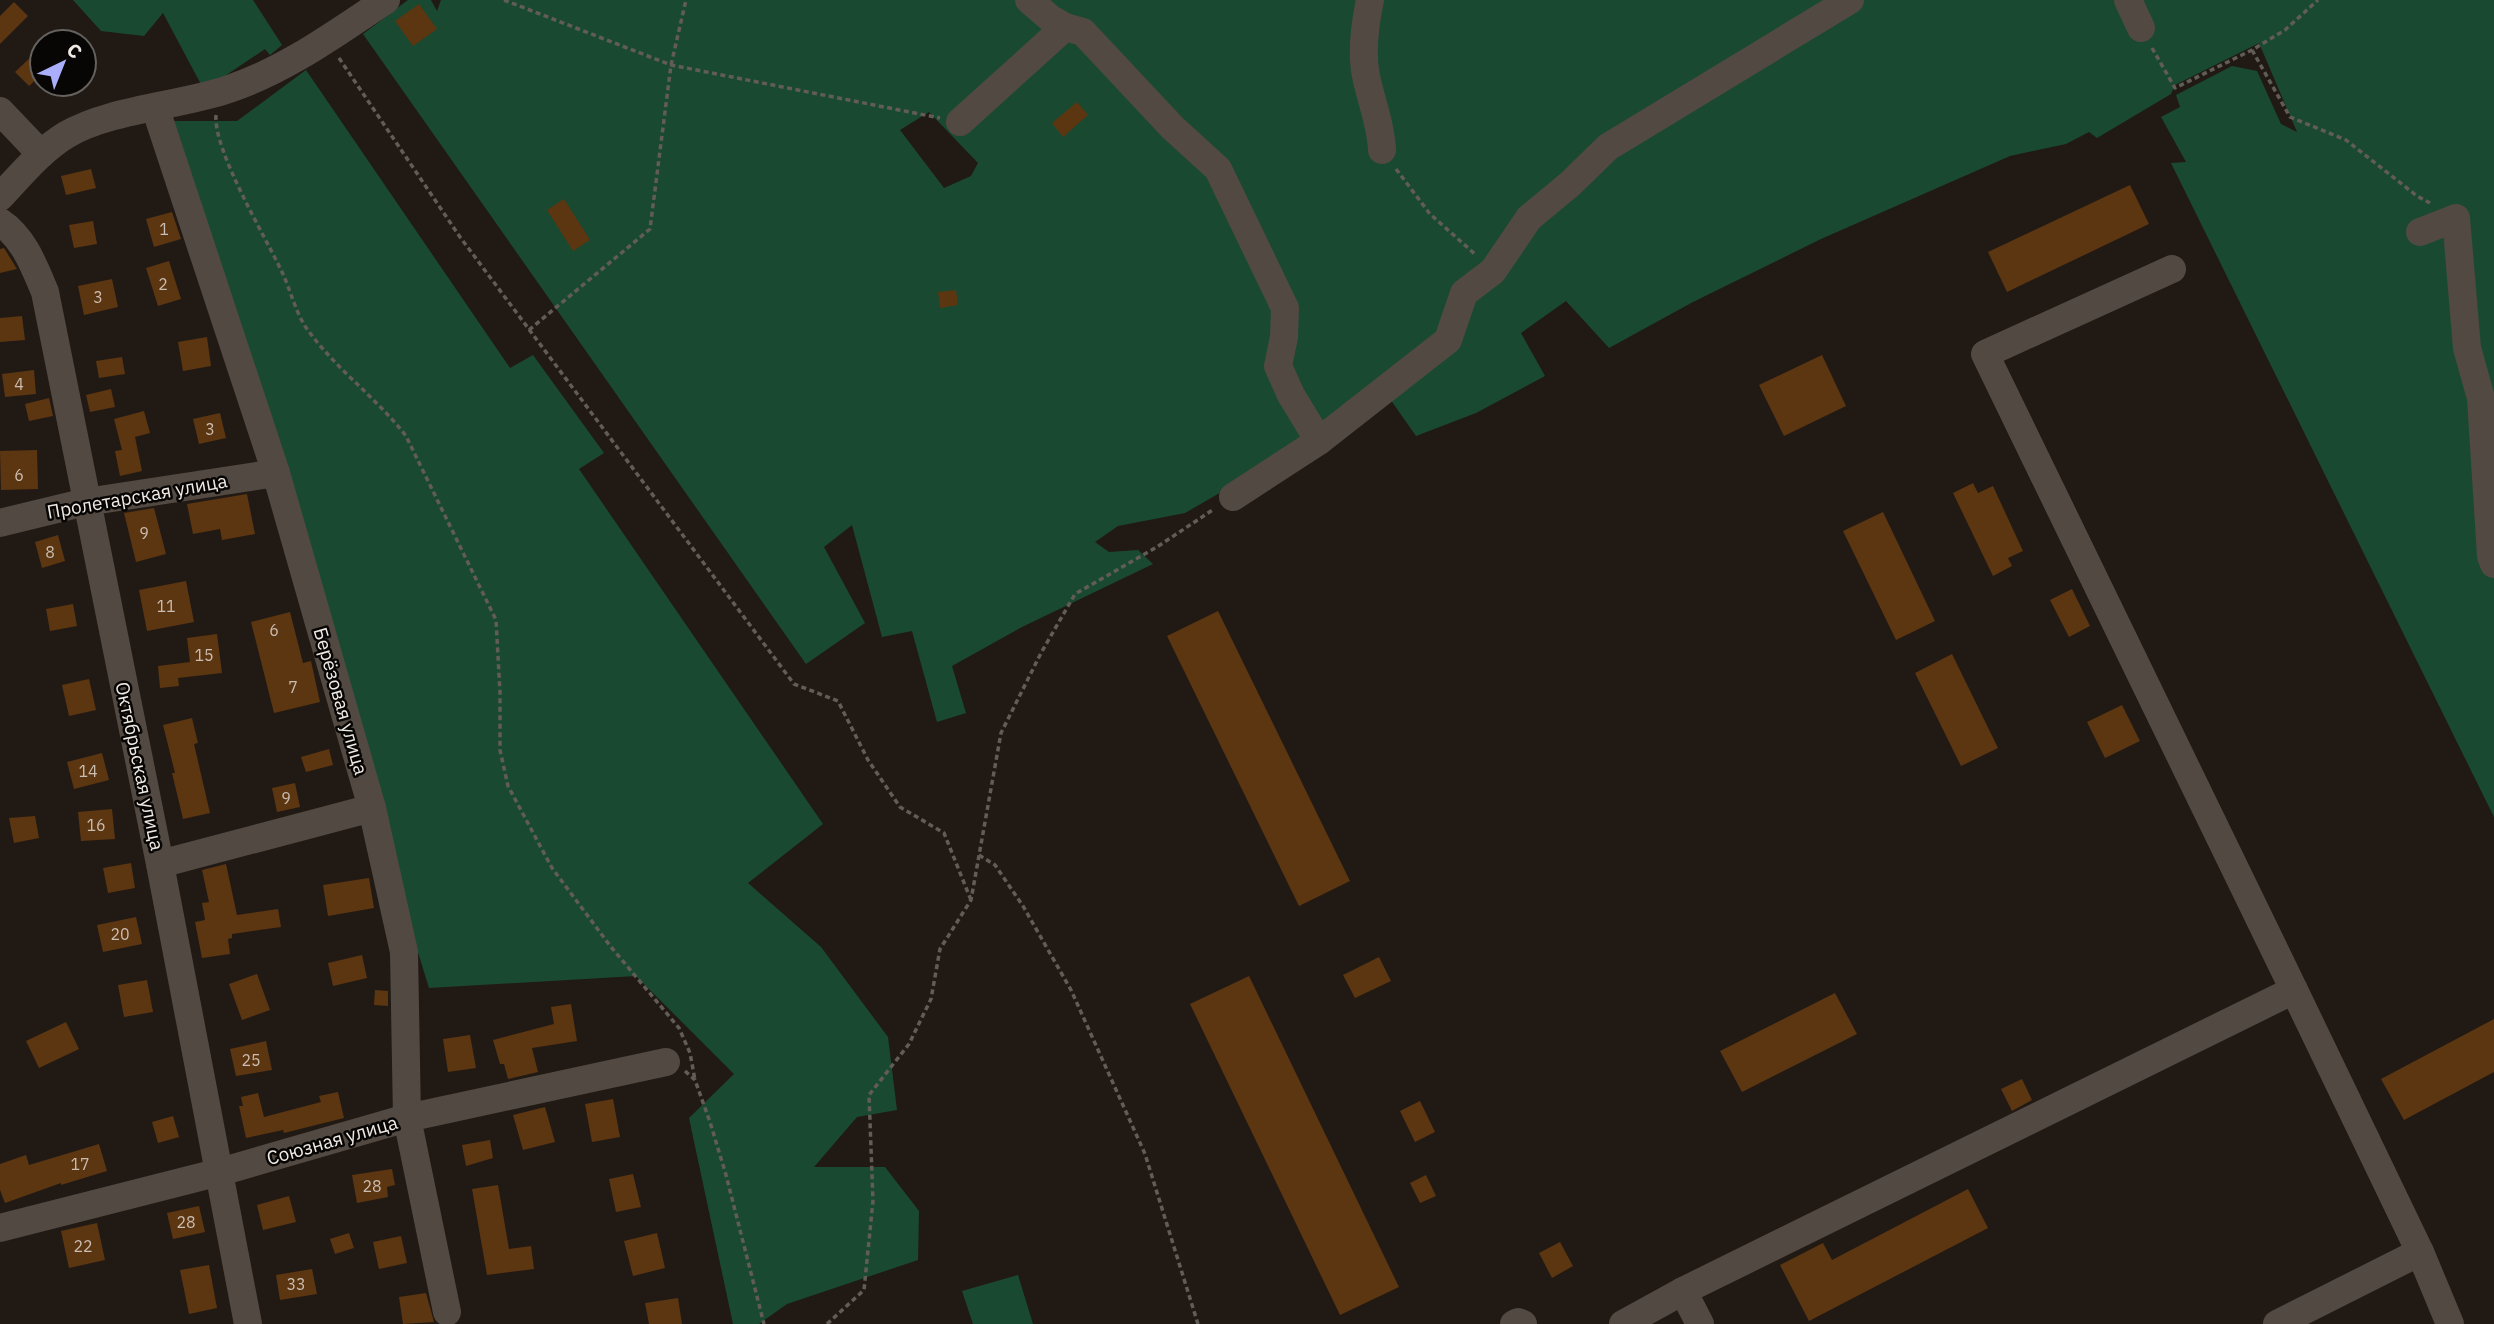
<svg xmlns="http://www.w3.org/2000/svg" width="2494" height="1324" font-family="'IBM Plex Sans',sans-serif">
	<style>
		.green { fill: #1a4931; fill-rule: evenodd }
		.building { fill: #5c3511 }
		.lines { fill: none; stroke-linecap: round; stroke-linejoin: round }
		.path { stroke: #625c57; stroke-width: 3.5; stroke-dasharray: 5 3.5; stroke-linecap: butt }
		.minor { stroke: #524942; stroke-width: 28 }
		.labels { text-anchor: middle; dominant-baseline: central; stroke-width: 5; stroke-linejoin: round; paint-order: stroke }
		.number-label { font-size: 16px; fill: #cabdb1 }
		.street-label { font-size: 19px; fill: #efeae6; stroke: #080604 }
	</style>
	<rect width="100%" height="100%" fill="#211a14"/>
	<!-- green -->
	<g class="green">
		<polygon points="73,0 253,0 282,45 270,55 265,49 204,90 163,13 144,36 101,31"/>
		<path d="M408,0H431L437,11L441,0H2494V817L2171,163L2186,162L2161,117L2180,107L2176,95L2232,66L2257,71L2281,124L2297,132L2259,43L2175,85L2171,94L2097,138L2089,132L2066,144L2010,156L1821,239L1693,302L1609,348L1566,301L1521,333L1545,376L1476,413L1416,436L1388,396L1185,513L1118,526L1095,542L1109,552L1138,550L1153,564L1022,627L952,666L966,713L937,722L912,631L882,637L852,525L824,547L865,623L806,664L363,34ZM929,112L978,163L971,176L944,188L900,130Z"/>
		<polygon points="306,70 510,368 533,355 604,453 579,469 823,824 748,883 821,947 888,1037 897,1110 857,1117 814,1167 885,1167 919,1211 918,1260 787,1304 759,1324 733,1324 689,1118 734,1074 636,976 429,988 163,121 237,121"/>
		<polygon points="1018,1275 1033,1324 973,1324 962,1291"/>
	</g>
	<!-- building -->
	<g class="building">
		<polygon points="14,2 28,16 0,44 0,16"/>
		<polygon points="419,4 437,29 413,46 395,21"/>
		<polygon points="35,53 42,61 42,74 29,86 15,72"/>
		<polygon points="1077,102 1088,115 1063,137 1052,123"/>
		<polygon points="91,169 96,188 66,195 61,176"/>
		<polygon points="2130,185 2149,224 2007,292 1988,252"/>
		<polygon points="564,199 590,240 573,251 547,210"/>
		<polygon points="172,212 181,239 154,247 146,219"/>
		<polygon points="93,221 97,244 74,248 69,225"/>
		<polygon points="4,248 17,269 0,273 0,249"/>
		<polygon points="169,261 181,299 158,306 146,268"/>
		<polygon points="112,279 118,307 84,315 78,286"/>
		<polygon points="956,290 958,305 940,308 938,292"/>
		<polygon points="22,316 25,340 0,342 0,318"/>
		<polygon points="207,337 211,366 183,371 178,342"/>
		<polygon points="1822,355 1846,406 1784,436 1759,385"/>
		<polygon points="122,357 125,374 99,378 96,361"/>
		<polygon points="34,370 36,394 5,397 2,374"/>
		<polygon points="111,389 115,407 90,412 86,395"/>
		<polygon points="49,398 53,416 29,421 25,404"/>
		<polygon points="144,411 150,433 135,437 142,471 120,476 115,451 122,450 114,419"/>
		<polygon points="220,413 226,438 199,444 193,419"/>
		<polygon points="37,450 38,489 1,490 0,451"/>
		<polygon points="1973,483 1978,493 1993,486 2023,551 2008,558 2012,566 1993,576 1953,493"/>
		<polygon points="247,494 255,534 222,540 220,529 193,534 187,504"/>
		<polygon points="154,508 166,554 136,562 124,513"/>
		<polygon points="1883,512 1935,621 1896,640 1843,531"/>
		<polygon points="58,535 65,561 42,568 35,542"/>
		<polygon points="186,581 194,622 147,631 139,590"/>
		<polygon points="2072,589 2090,626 2069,637 2050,600"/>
		<polygon points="73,604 77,626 50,631 46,609"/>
		<polygon points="1218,611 1350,881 1299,906 1167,636"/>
		<polygon points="290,612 303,663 311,661 320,702 274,713 251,622"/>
		<polygon points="217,634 222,673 178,678 179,686 160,688 158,666 190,662 187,638"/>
		<polygon points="1952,654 1998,748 1961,766 1915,673"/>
		<polygon points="89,679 96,710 69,716 62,685"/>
		<polygon points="2122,705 2140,741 2105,758 2087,722"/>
		<polygon points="192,718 198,743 194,744 210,813 183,819 172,773 175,773 163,725"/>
		<polygon points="329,749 333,765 306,772 301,757"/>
		<polygon points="102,753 109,780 74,789 67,762"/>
		<polygon points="295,783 300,807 277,812 272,788"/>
		<polygon points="112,809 115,839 81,841 78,812"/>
		<polygon points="35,816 39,838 14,843 9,818"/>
		<polygon points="131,863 135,888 108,893 103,868"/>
		<polygon points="226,864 237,915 278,909 281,927 232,934 232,938 228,939 230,954 202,958 195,922 205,920 202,903 209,902 202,870"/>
		<polygon points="369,878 374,908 328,916 323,885"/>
		<polygon points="136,917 142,944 103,952 97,925"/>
		<polygon points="362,955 367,978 333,986 328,963"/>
		<polygon points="1379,957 1391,981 1355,998 1343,975"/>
		<polygon points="257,974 270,1010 242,1020 229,984"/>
		<polygon points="1249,976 1399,1287 1340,1315 1190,1004"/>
		<polygon points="147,980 153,1012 124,1017 118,985"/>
		<polygon points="375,990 388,991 388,1006 374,1005"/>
		<polygon points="1835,993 1857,1034 1742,1092 1720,1051"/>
		<polygon points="571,1004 577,1041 532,1048 538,1072 508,1079 504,1064 500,1064 493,1040 554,1024 551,1007"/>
		<polygon points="2494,1019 2494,1072 2404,1120 2381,1079"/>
		<polygon points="66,1022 79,1049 39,1068 26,1041"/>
		<polygon points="470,1035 476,1068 448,1072 443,1039"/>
		<polygon points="266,1041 272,1070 236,1076 230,1049"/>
		<polygon points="2022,1079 2032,1100 2012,1111 2001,1089"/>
		<polygon points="338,1092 344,1118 284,1133 283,1130 246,1138 239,1106 243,1106 241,1097 258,1093 264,1117 321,1102 319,1096"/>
		<polygon points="613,1099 620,1137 592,1142 585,1104"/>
		<polygon points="1420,1101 1435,1132 1415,1142 1400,1111"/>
		<polygon points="545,1107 555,1142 523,1150 513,1115"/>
		<polygon points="173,1116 179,1137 158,1143 152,1122"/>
		<polygon points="490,1140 493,1158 466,1166 462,1145"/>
		<polygon points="99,1144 107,1171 61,1185 61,1183 5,1203 0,1190 0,1164 26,1155 29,1165"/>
		<polygon points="392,1169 395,1185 387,1187 388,1197 357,1203 352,1175"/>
		<polygon points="633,1174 641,1207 616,1212 609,1179"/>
		<polygon points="1426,1175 1436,1196 1420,1203 1410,1183"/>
		<polygon points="498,1185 509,1249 531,1246 534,1269 487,1275 472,1189"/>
		<polygon points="1968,1189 1988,1228 1809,1321 1780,1265 1823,1243 1832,1260"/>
		<polygon points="289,1196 296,1222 263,1230 257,1205"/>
		<polygon points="199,1206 205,1232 173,1239 167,1213"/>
		<polygon points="97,1223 105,1260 69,1268 61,1231"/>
		<polygon points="349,1233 354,1248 335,1254 330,1239"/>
		<polygon points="657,1233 665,1268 633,1276 624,1241"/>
		<polygon points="401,1236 407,1263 379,1269 373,1242"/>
		<polygon points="1560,1242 1573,1266 1552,1278 1539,1253"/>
		<polygon points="209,1265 217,1308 189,1314 180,1270"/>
		<polygon points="312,1269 317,1294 280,1300 276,1275"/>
		<polygon points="426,1293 434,1322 403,1324 399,1297"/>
		<polygon points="678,1298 682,1324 649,1324 645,1303"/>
	</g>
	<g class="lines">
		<!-- path -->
		<g class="path">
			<polyline points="504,0 671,65 940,118"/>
			<polyline points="2152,48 2175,88 2252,50 2285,30 2318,0"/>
			<polyline points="2252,50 2290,117 2346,140 2417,196 2430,203"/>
			<polyline points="339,58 460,237 794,684 838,701 868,760 900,807 944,833 971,900"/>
			<path d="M216,115C213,150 265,236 282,272C290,289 295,310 305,326C333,367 376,397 406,436L496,620L500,692V750L508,786L552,868L611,947L679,1028L690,1053L695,1080"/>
			<polyline points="1396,169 1430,214 1476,255"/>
			<polyline points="529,330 650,229 671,65 686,0"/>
			<polyline points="979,855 995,865 1023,906 1071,990 1145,1154 1198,1324"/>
			<polyline points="685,1071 695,1080 710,1122 726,1175 764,1324"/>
			<polyline points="827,1324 864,1290 873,1201 869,1095 909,1044 931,999 940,949 971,900 1001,733 1041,653 1075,594 1157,547 1214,509"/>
		</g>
		<!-- minor -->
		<g class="minor">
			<polyline points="1029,0 1051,19 1065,27"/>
			<path d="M1370,0C1365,24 1361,52 1366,76C1371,101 1381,124 1382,150"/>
			<polyline points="2128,0 2141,28"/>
			<polyline points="155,107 276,473 372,808 404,952 407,1118 447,1312"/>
			<polyline points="0,111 41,154"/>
			<polyline points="960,122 1065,27 1083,32 1172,127 1218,169 1285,308 1284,337 1278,366 1291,395 1319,441"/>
			<path d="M0,197C20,176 40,151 66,135C110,109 180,106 229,89C286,70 336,33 386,0"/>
			<path d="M0,222C24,238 34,266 45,292L160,864L248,1324"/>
			<polyline points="2420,232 2456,218 2467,348 2481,398 2491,556 2494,564"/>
			<polyline points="1233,497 1319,441 1448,340 1464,293 1493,271 1529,218 1570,184 1608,147 1850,0"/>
			<polyline points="0,523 86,502 276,473"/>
			<polyline points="160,864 372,808"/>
			<polyline points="2294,990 2420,1252 2450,1324"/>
			<polyline points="0,1228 220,1172 407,1118 666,1062"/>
			<polyline points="1683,1291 1700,1324"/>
			<polyline points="1514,1324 1518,1322 1523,1324"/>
			<polyline points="1623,1324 1683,1291 2294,990 1985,354 2172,269"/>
			<polyline points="2277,1324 2420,1252"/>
		</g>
	</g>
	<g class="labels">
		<!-- number labels -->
		<g class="number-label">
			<text x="164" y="229">1</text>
			<text x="163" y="284">2</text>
			<text x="98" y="297">3</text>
			<text x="19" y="384">4</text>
			<text x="210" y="429">3</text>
			<text x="19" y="475">6</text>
			<text x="144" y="533">9</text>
			<text x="50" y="552">8</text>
			<text x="166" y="606">11</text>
			<text x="274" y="630">6</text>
			<text x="204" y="655">15</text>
			<text x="293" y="687">7</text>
			<text x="88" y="771">14</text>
			<text x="286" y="798">9</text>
			<text x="96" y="825">16</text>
			<text x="120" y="934">20</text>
			<text x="251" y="1060">25</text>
			<text x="80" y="1164">17</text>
			<text x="372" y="1186">28</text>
			<text x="186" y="1222">28</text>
			<text x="83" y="1246">22</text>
			<text x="296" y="1284">33</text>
		</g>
		<!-- street labels -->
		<g class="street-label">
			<text transform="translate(137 496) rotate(-10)">Пролетарская улица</text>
			<text transform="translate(341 701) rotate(74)">Берёзовая улица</text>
			<text transform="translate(140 766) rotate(78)">Октябрьская улица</text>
			<text transform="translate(332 1140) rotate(-16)">Союзная улица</text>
		</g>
	</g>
	<!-- north arrow -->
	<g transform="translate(63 63) rotate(43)"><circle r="33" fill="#080604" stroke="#64615e" stroke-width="2"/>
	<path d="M0-5L12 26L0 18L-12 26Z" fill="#abaffb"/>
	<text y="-10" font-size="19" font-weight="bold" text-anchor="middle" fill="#efeae6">С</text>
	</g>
</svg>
